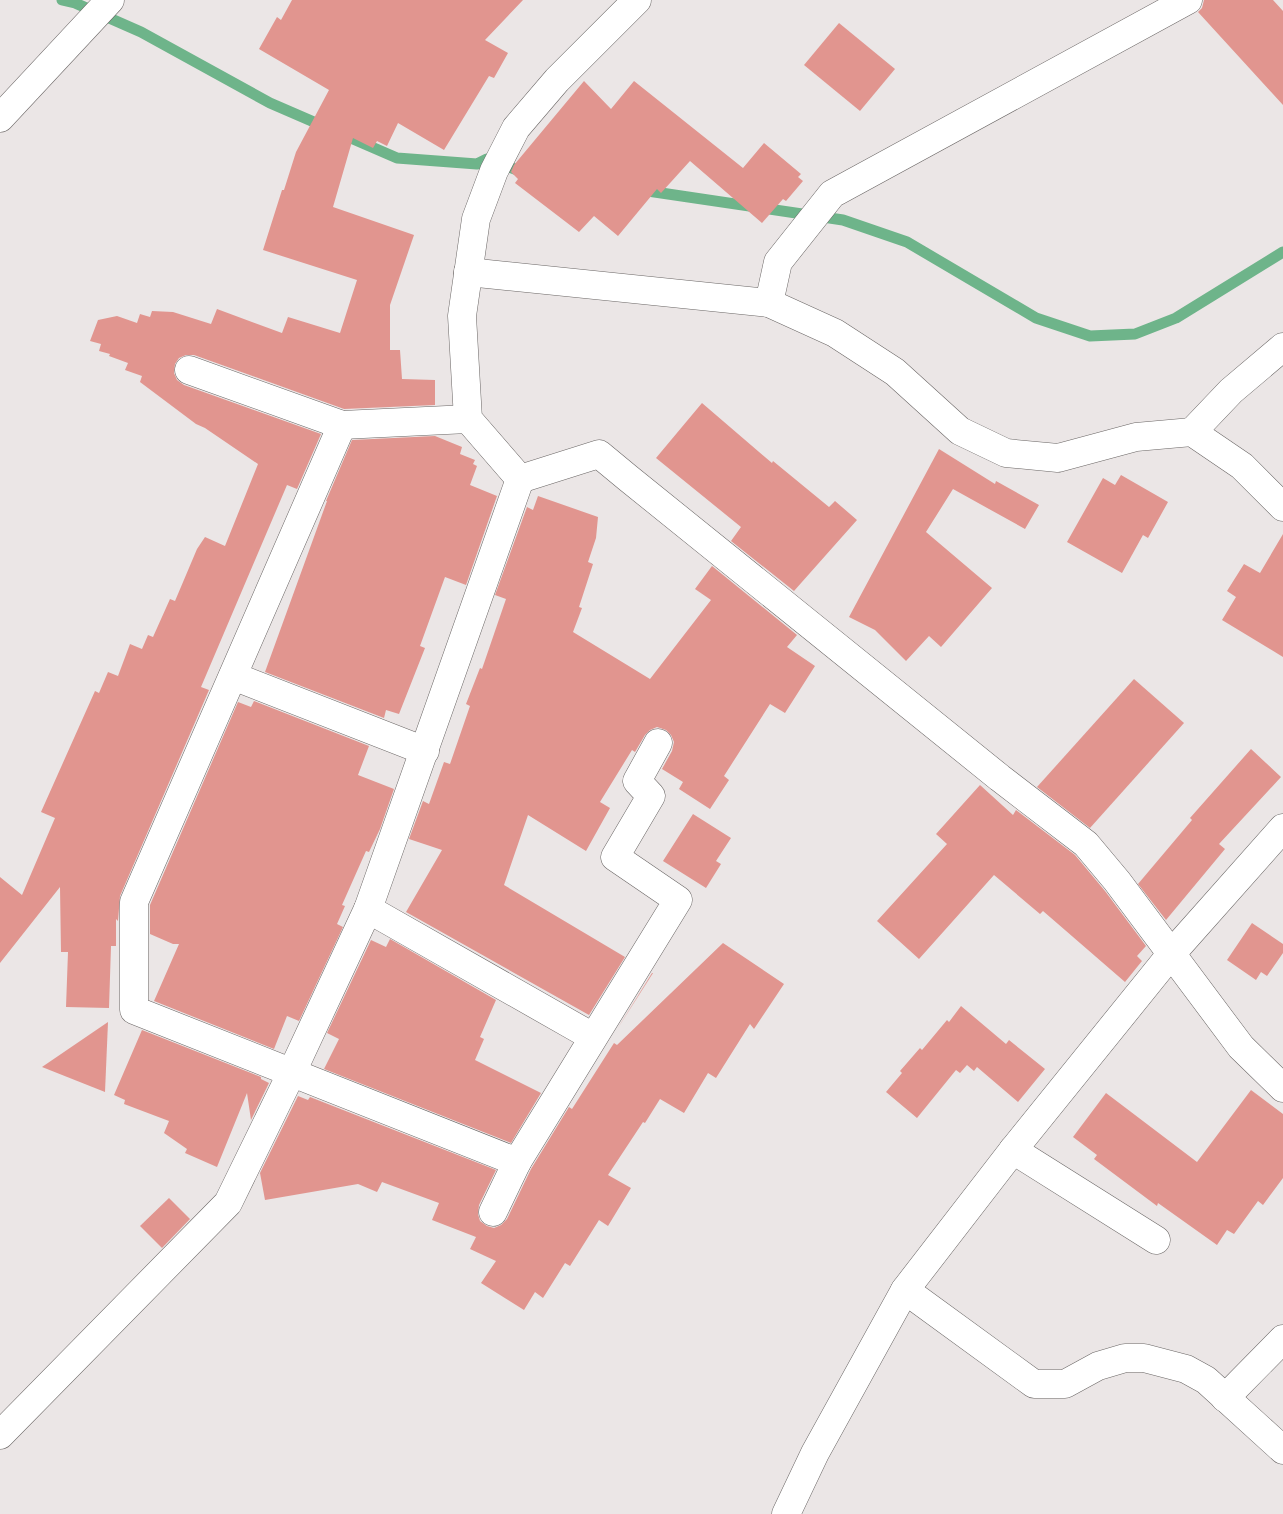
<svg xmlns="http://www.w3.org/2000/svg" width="1283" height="1514" font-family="Helvetica,sans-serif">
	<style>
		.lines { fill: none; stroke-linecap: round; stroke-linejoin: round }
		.stream { stroke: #6eb48a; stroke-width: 11 }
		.building { fill: #e1958f }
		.minor-casing { stroke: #6a6665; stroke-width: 29 }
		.minor { stroke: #fff; stroke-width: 28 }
	</style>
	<rect width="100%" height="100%" fill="#ebe6e6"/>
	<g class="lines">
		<!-- stream -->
		<g class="stream">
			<polyline points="62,0 75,3 141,32 270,103 397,158 477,164 487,159 526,173"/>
			<polyline points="641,190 843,220 907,242 1036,318 1090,336 1135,334 1176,318 1283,252"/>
		</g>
	</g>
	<!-- building -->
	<g class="building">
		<polygon points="292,0 523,0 485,40 508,53 494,78 489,76 444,150 398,123 387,146 377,141 373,148 353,138 333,207 414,235 390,305 390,350 400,350 402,379 435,380 435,405 344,409 194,355 186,355 179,358 175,364 174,373 177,380 184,385 321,434 297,489 287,485 201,687 209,690 120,896 118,921 116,919 116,946 111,946 109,1008 66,1007 68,952 61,952 60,887 0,963 0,877 22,895 55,818 41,812 95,691 99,693 108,672 118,676 130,644 142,649 148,635 153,637 170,599 175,601 197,549 205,537 225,546 258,464 205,428 196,424 140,382 142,376 125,370 128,363 109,356 110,354 99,351 101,344 90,341 98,320 117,316 137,323 140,314 150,317 152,311 173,312 211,324 217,309 282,333 288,317 340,333 357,280 263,250 282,190 284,190 296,152 329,90 259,49 277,17 281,20"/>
		<polygon points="1204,0 1273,0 1283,11 1283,105 1198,12 1202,8"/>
		<polygon points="839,23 895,69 860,111 804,65"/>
		<polygon points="584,81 611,109 634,81 743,168 764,143 801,174 798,177 803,181 786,201 783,199 762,223 690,161 661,193 657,189 618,236 594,216 579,232 515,183 518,179 511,172 514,165"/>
		<polygon points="702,403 772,463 773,461 829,507 835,501 857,520 794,591 731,541 741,527 656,458"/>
		<polygon points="435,436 462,447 460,454 475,460 473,464 477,466 470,485 497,496 466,585 445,577 420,646 425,648 399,714 386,710 384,718 265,672 327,501 326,501 352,440"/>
		<polygon points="939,449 995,484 996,481 1039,505 1025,529 953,489 926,532 992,588 941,647 929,636 906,661 875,630 849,617"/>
		<polygon points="1121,475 1168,502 1148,538 1143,535 1122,573 1067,542 1103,478 1115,485"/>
		<polygon points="538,496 598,517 596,538 588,562 593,564 579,607 582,608 573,632 650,679 711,600 695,589 712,566 797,635 787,647 815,666 785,713 770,704 724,776 729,780 710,809 679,789 683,782 662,769 672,751 674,742 671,735 666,730 657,727 650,730 645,735 635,752 632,750 600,802 610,808 586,851 528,815 504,885 625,957 589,1015 406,912 442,850 409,839 423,801 429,804 444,762 450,764 470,706 466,704 480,668 482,669 506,599 495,595 527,507 533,510"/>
		<polygon points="1283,534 1283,657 1222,620 1236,597 1227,591 1244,564 1260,573"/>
		<polygon points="1134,679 1184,723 1090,828 1037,787"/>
		<polygon points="254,701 369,746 358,775 394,789 380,829 369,852 366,851 342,905 345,906 337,924 343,927 299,1021 287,1016 274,1049 154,1001 179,944 173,944 150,934 150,905 238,702 251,707"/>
		<polygon points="1251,749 1281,777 1219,844 1225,849 1166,920 1138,884 1192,820 1190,818"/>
		<polygon points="980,785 1013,815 1016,810 1075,855 1105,891 1146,946 1137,956 1142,961 1125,982 1043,911 1040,914 994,875 919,959 877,921 947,844 936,834"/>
		<polygon points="693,814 731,838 716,861 721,864 706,888 663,861"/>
		<polygon points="1252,923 1283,944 1283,953 1267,976 1261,972 1256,980 1227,960"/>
		<polygon points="390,939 496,1000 480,1037 484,1039 475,1060 541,1093 511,1143 324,1069 339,1039 327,1033 371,940 386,947"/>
		<polygon points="723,943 784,984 754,1029 750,1024 716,1078 708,1073 684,1113 660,1099 645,1123 643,1122 608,1175 631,1188 608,1226 599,1220 570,1266 565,1263 543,1298 535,1292 524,1310 481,1283 496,1261 470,1249 476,1237 432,1220 439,1203 382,1182 377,1192 358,1184 265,1200 260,1173 298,1096 308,1100 310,1097 496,1170 479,1205 478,1214 480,1221 487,1226 494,1228 501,1225 507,1219 531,1169 569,1107 572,1109 614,1043 617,1045"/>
		<polygon points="652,973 653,973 616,1031"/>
		<polygon points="961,1006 1006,1044 1009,1040 1045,1069 1018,1102 977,1067 974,1071 967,1065 960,1073 956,1070 917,1118 886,1092 902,1073 900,1071 920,1048 922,1050 947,1020 949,1022"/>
		<polygon points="108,1022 105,1092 42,1067"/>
		<polygon points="142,1030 261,1077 261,1079 269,1083 251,1120 247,1093 217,1167 185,1153 187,1149 164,1133 169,1121 124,1104 125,1100 114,1095"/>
		<polygon points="1251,1090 1283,1114 1283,1178 1263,1205 1258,1201 1234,1234 1227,1230 1217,1245 1158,1203 1157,1206 1094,1159 1097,1155 1073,1137 1106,1093 1197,1162"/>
		<polygon points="169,1198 190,1219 162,1248 140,1226"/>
	</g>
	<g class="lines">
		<defs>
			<g id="minor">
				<polyline points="0,118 110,0"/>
				<polyline points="468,272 769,303 835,333 895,372 960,431 1006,453 1058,458 1136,437 1192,432 1242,466 1283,507"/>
				<polyline points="769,303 778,262 832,194 1188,0"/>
				<polyline points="189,370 342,425 468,419"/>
				<polyline points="342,425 134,902 134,1010 517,1162"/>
				<polyline points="1192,432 1231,391 1283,347"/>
				<polyline points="520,479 599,454 628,478 1000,778 1086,844 1117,881 1241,1047 1283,1088"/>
				<polyline points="520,479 468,419 462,316 476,219 494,171 516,128 557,80 637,0"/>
				<polyline points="233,676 425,751"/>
				<polyline points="368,909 593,1037"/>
				<polyline points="1013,1150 1156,1240"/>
				<polyline points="493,1212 517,1162 678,900 615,857 651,796 637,781 658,743"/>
				<polyline points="905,1290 1034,1384 1065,1384 1098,1366 1125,1358 1144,1358 1186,1369 1206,1380 1283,1450"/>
				<polyline points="1225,1398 1283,1339"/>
				<polyline points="0,1435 228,1203 292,1072 368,909 520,479"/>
				<polyline points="786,1514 815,1453 905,1290 1013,1150 1172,953 1283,828"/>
			</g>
		</defs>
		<!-- minor casing -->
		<use href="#minor" class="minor-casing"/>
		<!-- minor -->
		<use href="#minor" class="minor"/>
	</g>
</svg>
